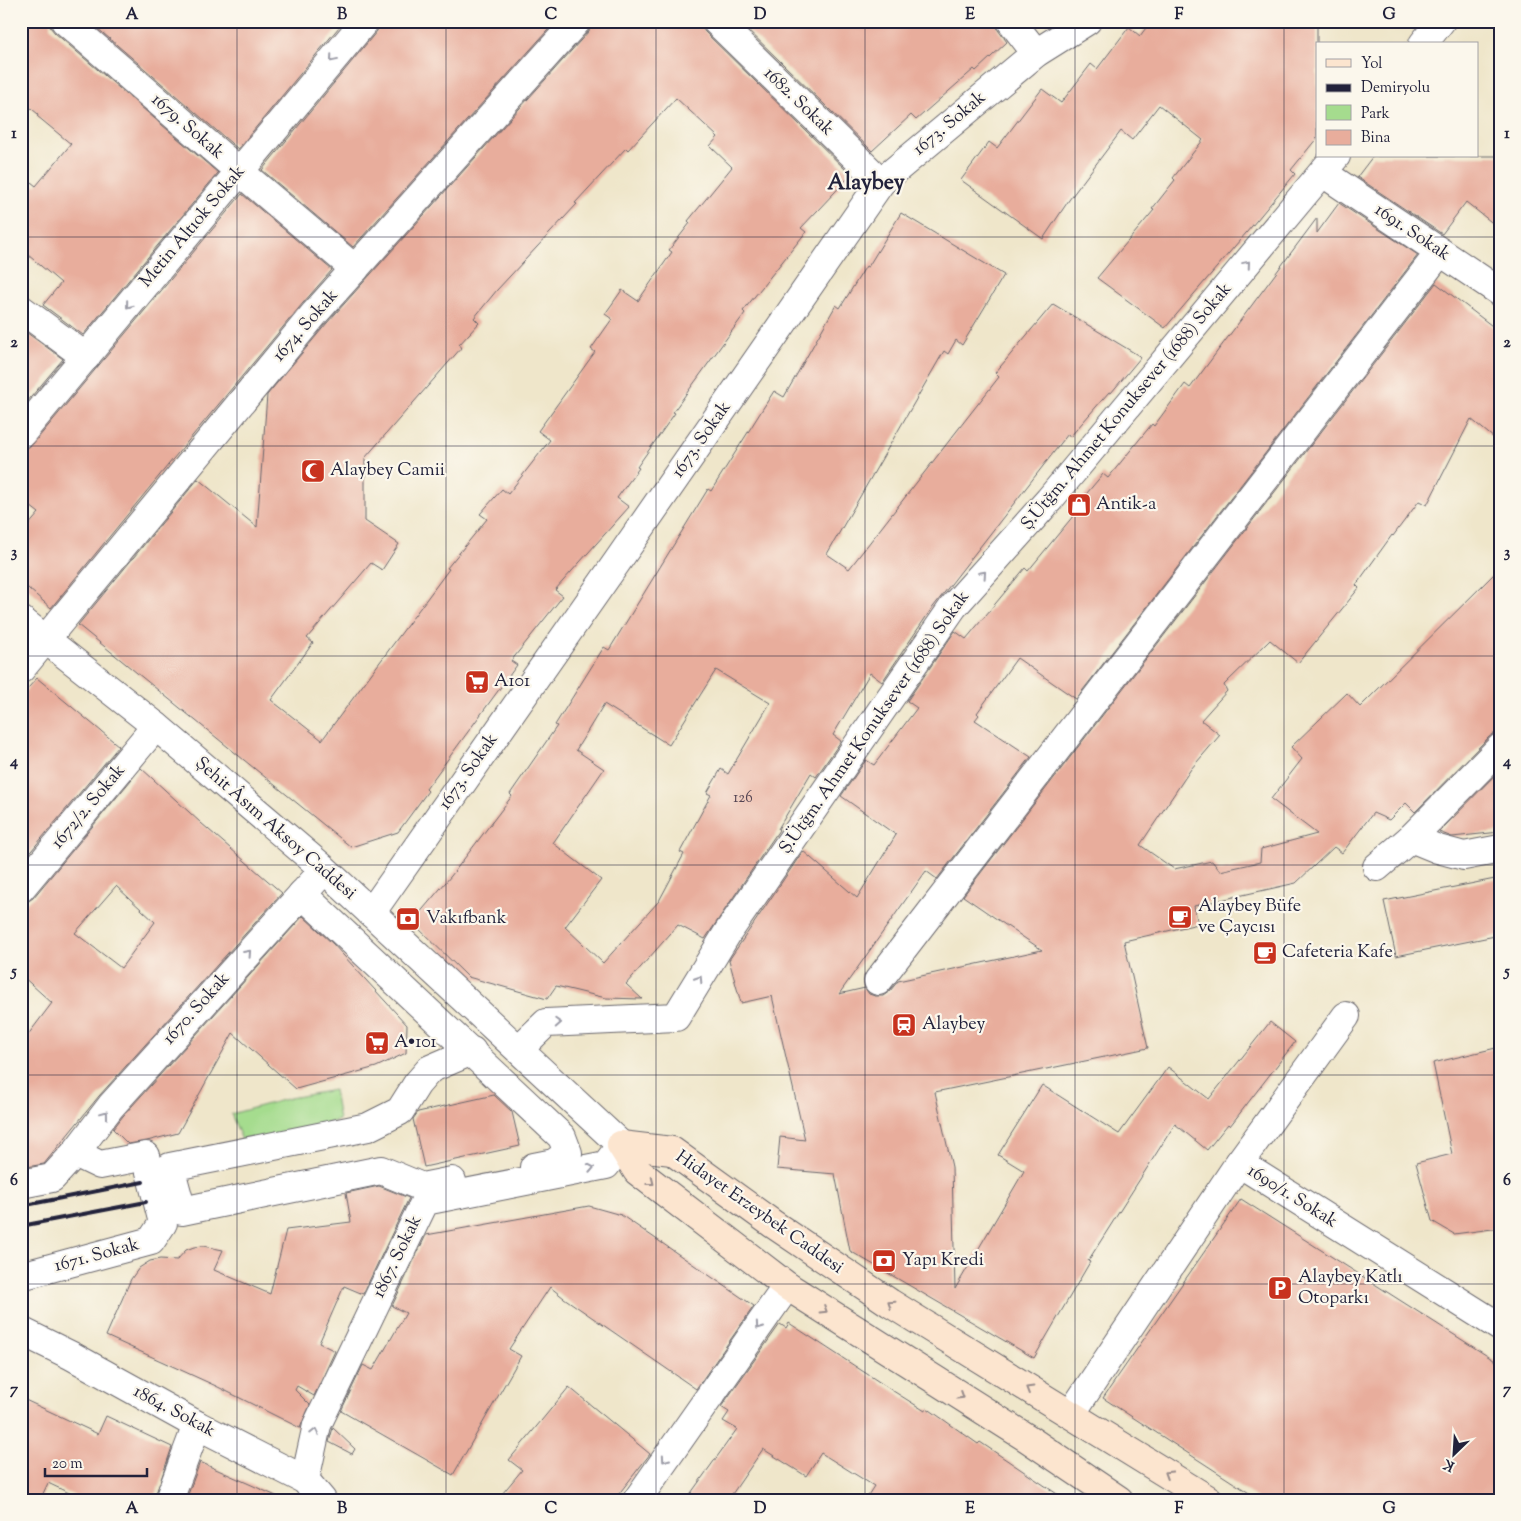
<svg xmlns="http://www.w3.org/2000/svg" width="1521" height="1521" font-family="'Sorts Mill Goudy',serif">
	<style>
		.green { fill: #a5dc8e; stroke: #647f64 }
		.building { fill: #e8ad9c; fill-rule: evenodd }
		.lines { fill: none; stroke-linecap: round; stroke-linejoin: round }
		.street-casing { stroke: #6a676d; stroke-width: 30 }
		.secondary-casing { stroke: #6a676d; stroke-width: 30 }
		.street { stroke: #fff; stroke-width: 28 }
		.secondary { stroke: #fce5cf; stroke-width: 28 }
		.rail { stroke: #22223b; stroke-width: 4 }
		.oneway { stroke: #9c9ca7 }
		.oneway2 { stroke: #9a8d8c }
		.grid { fill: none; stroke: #22223b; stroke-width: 1; stroke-opacity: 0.55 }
		.labels { text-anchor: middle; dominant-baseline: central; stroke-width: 4.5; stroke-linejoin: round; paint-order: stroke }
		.number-label { font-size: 15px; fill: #544553 }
		.street-label { font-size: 18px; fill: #22223b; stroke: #fbf7ec }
		.poi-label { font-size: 18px; fill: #22223b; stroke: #fbf7ec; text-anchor: start }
		.district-label { font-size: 22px; font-weight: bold; fill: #22223b; stroke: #fbf7ec }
		.neatline { fill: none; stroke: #22223b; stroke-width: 2 }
		.grid-label { font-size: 16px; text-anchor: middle; font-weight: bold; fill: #22223b }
	</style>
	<rect width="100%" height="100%" fill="#fbf7ec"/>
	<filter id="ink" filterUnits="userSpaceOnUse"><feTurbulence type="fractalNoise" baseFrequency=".02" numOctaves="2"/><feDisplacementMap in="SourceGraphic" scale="10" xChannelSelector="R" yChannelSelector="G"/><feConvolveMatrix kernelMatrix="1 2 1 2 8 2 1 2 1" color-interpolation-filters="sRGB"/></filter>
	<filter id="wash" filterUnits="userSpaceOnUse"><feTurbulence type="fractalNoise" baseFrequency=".0096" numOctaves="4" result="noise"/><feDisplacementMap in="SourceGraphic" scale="20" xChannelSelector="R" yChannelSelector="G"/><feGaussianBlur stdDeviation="1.12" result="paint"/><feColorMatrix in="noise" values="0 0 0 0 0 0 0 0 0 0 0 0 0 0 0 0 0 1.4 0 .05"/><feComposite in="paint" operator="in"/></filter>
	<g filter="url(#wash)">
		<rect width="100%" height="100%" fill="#efe6ca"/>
		<!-- green -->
		<polygon class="green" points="334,1090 339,1120 245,1147 231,1114 290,1098"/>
		<g id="blocks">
			<!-- building -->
			<g class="building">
				<polygon points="21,21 50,21 50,27 55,33 218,173 83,335 43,305 61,283 21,249 21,174 36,186 71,144 37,116 38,114 21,100"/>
				<polygon points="89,21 344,21 238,149"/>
				<polygon points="380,21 556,21 353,247 262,170 377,31"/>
				<path d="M592,21H701V26L705,32L851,175L801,228L806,232L743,311L745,313L673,412L675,413L637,467L639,468L617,498L629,507L555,590L563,596L511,661L517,665L426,789L428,791L398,832L351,847L78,625L198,479L257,527L267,395L327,323L589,31ZM676,98L718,137L710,146L732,167L688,221L690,223L669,250L672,252L638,301L622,290L605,314L612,319L591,349L595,352L538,431L550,440L508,494L502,489L480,514L487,519L447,568L449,569L322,740L271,700L313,643L307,638L371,563L382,570L399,544L365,521V458L462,347L459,345L479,323L474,318L497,290L577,204L575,203L626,148L628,150Z"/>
				<polygon points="739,21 996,21 998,30 1007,42 976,71 974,69 916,120 911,115 872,151"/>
				<polygon points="1151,21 1317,21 1317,138 1291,170 1295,174 1252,226 1165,328 1097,278 1154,210 1152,209 1175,180 1173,178 1203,140 1159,105 1132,140 1121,131 1069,200 1043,239 961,180 989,142 997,148 1042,89 1061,103 1091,64 1097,69 1129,27 1140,36"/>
				<polygon points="1373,156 1500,156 1500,229 1466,202 1442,234 1357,177"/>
				<polygon points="242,194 332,270 303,303 173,459 51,608 21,582 21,534 39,513 21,499 21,449 27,448 33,444"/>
				<polygon points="1339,203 1418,255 1076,699 1017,658 977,713 979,715 975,720 1031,757 937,879 926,871 839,994 865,988 869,994 875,996 883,996 890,991 898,981 1042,950 963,896 1436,283 1500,332 1500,443 1471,419 1427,505 1419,501 1393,536 1392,535 1356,585 1359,588 1298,663 1270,640 1224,685 1227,691 1201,720 1220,735 1191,769 1140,845 1174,869 1212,861 1220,871 1260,862 1261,849 1317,834 1271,799 1302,759 1291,747 1347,693 1360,707 1500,568 1500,733 1495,733 1489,737 1415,812 1406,803 1389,820 1373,813 1342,853 1334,847 1296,883 1194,906 1198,924 1124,941 1148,1048 935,1092 952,1167 955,1289 1024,1171 998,1155 1042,1085 1119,1134 1168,1067 1209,1099 1270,1022 1295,1042 1230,1126 1228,1124 1207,1150 1175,1124 1088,1261 1090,1262 1034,1358 850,1251 835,1174 777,1169 780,1137 805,1140 772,996 741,1003 729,960 803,851 857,898 896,835 841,796 866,760 874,765 917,708 907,701 955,631 966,639 1025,568 1028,571 1074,515 1071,512 1103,474 1108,478 1152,424 1154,426 1185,384 1190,388 1317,218 1317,233"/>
				<path d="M901,213L1004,275L962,345L956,340L948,354L944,351L827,554L849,569L999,377L995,373L1053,304L1141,357L1111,393L1109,392L1070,437L1068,434L930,611L882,682L870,673L833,735L841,741L816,777L811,773L778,829L779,830L705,939L678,925L626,984L642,999L606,998L556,986L547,999L468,977L412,922L451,876L512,796L510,794L557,726L555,725L604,647L609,650L708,489L711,491L774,391L784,397L836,305L840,308L866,266L868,267ZM716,670L770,703L728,774L721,769L707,793L711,795L680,852L684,854L659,901L603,963L565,927L601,880L553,843L604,769L576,750L604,704L669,745Z"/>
				<polygon points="23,330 63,359 21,409 21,331"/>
				<polygon points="37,678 119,746 21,863 21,696"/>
				<path d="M141,768L201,823L282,893L99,1096L44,1164L21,1168V1044L52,1003L21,975V903L27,902L33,898ZM116,886L155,922L121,968L75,933Z"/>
				<polygon points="1500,770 1500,832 1452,837 1439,832"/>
				<polygon points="1500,878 1500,935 1396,956 1384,901"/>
				<polygon points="303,916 333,944 407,1025 406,1053 376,1067 296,1089 233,1033 178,1133 147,1141 128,1144 113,1129 123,1116"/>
				<polygon points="1500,1047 1500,1228 1454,1234 1432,1221 1416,1163 1452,1154 1433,1063"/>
				<polygon points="494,1095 512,1112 520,1146 424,1167 413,1119 418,1112"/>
				<polygon points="379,1186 409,1198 363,1294 344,1286 319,1343 335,1351 314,1396 297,1386 295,1390 310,1405 300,1428 216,1386 106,1336 131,1279 139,1268 150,1261 160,1259 177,1260 186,1250 194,1247 203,1246 223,1250 214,1270 270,1294 286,1230 351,1222 346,1193"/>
				<polygon points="1241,1199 1500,1364 1500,1500 1260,1500 1103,1398"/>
				<polygon points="589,1206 621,1215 754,1306 696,1389 564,1298 550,1287 509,1349 521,1356 453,1475 341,1411 363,1365 373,1370 406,1313 392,1306 426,1235"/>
				<polygon points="789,1323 890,1389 925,1411 927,1408 978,1444 980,1442 1066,1500 865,1500 874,1486 821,1453 806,1476 763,1449 728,1500 686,1500 737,1429 723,1421 729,1412 721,1407 780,1324 786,1328"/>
				<polygon points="569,1387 650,1454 614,1500 497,1500 522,1470 509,1460"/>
				<polygon points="21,1398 98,1434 106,1416 172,1447 154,1500 84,1500 48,1483 40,1500 21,1500"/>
				<polygon points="333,1428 355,1449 352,1454 329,1442"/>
				<polygon points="200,1462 285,1500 186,1500"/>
			</g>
		</g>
	</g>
	<g filter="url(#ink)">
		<use href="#blocks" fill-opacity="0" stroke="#6a676d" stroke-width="1"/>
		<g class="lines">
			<defs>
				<g id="street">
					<polyline points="65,21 239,171 355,269"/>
					<polyline points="716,21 881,182"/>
					<polyline points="1011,21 1036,53"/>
					<polyline points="1423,44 1441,21"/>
					<polyline points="1323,173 1500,292"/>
					<polyline points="21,309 86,357"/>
					<polyline points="21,434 365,21"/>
					<polyline points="21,620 156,726 324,869 621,1145 606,1165 425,1201 317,1425 305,1480"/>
					<polyline points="21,669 315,313 577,21"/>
					<polyline points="1411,838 1438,849 1464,856 1500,849"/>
					<polyline points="1377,867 1411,838 1500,748"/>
					<polyline points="21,888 156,726"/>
					<polyline points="302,894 562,1137 568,1153 554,1163 534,1167"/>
					<polyline points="371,913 617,562 881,182 1036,53 1087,21"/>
					<polyline points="878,981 1440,252"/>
					<polyline points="519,1049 546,1023 676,1017 728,932 953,607 1049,500 1336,156"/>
					<polyline points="1239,1163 1346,1016"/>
					<polyline points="452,1181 422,1187 381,1170 182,1211 170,1167 368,1127 400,1111 417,1084 430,1069 472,1051"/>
					<polyline points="21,1184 52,1178 75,1153 111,1106 315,880"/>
					<polyline points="21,1276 151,1241 163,1223 146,1156 100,1165 75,1153"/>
					<polyline points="21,1331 72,1356 197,1425 305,1480 322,1500"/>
					<polyline points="1071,1414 1239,1163 1500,1327"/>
					<polyline points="169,1500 197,1425"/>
					<polyline points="637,1500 787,1286"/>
				</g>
				<g id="secondary">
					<polyline points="621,1145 672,1151 773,1224 890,1303 1209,1500"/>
					<polyline points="621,1145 637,1171 787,1286 1027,1438 1119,1500"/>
				</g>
			</defs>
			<!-- street casing -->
			<use href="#street" class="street-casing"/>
			<!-- secondary casing -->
			<use href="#secondary" class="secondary-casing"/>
			<!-- street -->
			<use href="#street" class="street"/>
			<!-- secondary -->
			<use href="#secondary" class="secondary"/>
			<!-- rail -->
			<g class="rail">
				<polyline points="21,1206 143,1182"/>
				<polyline points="21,1226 146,1202"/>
			</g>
		</g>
		<!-- one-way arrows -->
		<defs><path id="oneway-chevron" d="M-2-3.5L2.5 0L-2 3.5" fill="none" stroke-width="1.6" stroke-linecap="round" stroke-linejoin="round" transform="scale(1.25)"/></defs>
		<g class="oneway">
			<use href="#oneway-chevron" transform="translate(333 59) rotate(130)"/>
			<use href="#oneway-chevron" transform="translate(1247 264) rotate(-50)"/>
			<use href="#oneway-chevron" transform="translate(129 305) rotate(129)"/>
			<use href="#oneway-chevron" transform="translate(983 574) rotate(-48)"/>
			<use href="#oneway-chevron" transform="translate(248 953) rotate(-48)"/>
			<use href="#oneway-chevron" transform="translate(699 979) rotate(-58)"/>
			<use href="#oneway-chevron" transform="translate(558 1023) rotate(-3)"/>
			<use href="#oneway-chevron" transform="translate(105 1114) rotate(-53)"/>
			<use href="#oneway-chevron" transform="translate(591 1168) rotate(-11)"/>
			<use href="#oneway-chevron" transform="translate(759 1326) rotate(125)"/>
			<use href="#oneway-chevron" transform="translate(315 1432) rotate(-77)"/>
			<use href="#oneway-chevron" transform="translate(665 1459) rotate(125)"/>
		</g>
		<g class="oneway2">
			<use href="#oneway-chevron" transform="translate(651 1182) rotate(38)"/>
			<use href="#oneway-chevron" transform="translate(891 1304) rotate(-147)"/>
			<use href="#oneway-chevron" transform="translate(824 1310) rotate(32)"/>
			<use href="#oneway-chevron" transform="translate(1029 1389) rotate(-149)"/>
			<use href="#oneway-chevron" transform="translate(961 1396) rotate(32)"/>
			<use href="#oneway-chevron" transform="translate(1168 1474) rotate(-148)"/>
		</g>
	</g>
	<!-- grid -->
	<path class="grid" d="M237,21V1500M446,21V1500M656,21V1500M865,21V1500M1075,21V1500M1284,21V1500M21,237H1500M21,446H1500M21,656H1500M21,865H1500M21,1075H1500M21,1284H1500"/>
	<!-- icons -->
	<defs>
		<symbol id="mosque-square" viewBox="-11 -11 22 22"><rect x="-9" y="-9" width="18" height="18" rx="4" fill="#c8321e" stroke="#fbf7ec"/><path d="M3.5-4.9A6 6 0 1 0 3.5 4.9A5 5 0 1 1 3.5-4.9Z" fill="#fff"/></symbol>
		<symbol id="shop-square" viewBox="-11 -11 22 22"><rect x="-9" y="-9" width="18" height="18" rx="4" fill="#c8321e" stroke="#fbf7ec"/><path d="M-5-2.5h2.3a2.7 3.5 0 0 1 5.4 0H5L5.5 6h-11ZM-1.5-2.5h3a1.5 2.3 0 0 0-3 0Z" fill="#fff"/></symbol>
		<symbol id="supermarket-square" viewBox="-11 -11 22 22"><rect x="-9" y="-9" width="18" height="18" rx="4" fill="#c8321e" stroke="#fbf7ec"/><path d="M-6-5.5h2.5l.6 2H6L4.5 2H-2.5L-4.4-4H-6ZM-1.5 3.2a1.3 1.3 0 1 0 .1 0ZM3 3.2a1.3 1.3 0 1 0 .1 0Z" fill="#fff"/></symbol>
		<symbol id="cafe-square" viewBox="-11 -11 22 22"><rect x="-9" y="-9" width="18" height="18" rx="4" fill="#c8321e" stroke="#fbf7ec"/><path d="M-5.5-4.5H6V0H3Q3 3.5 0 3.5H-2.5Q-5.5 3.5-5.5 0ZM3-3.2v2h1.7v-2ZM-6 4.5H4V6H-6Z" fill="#fff"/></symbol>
		<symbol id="bank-square" viewBox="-11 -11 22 22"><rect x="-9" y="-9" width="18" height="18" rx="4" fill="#c8321e" stroke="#fbf7ec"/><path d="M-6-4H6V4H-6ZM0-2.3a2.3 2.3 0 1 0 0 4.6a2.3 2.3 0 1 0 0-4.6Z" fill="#fff"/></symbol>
		<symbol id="station-square" viewBox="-11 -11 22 22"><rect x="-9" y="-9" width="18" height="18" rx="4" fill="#c8321e" stroke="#fbf7ec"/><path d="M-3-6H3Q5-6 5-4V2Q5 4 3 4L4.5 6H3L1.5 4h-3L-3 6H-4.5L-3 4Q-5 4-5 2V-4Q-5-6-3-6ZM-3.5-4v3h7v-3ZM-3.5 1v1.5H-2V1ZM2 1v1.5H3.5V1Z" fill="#fff"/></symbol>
		<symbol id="parking-square" viewBox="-11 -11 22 22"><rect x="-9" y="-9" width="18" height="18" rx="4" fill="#c8321e" stroke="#fbf7ec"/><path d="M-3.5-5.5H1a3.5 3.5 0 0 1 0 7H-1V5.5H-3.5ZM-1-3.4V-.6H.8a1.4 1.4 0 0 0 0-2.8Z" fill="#fff"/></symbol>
	</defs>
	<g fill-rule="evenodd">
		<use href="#mosque-square" x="299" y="457" width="28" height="28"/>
		<use href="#shop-square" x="1065" y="491" width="28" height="28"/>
		<use href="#supermarket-square" x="463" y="668" width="28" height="28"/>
		<use href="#cafe-square" x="1166" y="903" width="28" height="28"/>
		<use href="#bank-square" x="394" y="905" width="28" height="28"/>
		<use href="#cafe-square" x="1251" y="939" width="28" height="28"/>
		<use href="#station-square" x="890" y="1011" width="28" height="28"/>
		<use href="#supermarket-square" x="363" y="1029" width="28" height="28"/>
		<use href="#bank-square" x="870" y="1247" width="28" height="28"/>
		<use href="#parking-square" x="1266" y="1274" width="28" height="28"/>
	</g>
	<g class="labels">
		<!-- number labels -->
		<g class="number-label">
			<text x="743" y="798">126</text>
		</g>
		<!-- street labels -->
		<g class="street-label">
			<text transform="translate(798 102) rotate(44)">1682. Sokak</text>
			<text transform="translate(950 124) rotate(-40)">1673. Sokak</text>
			<text transform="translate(187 127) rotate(41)">1679. Sokak</text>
			<text transform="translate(193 227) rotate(-50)">Metin Altıok Sokak</text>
			<text transform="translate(1412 233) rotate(34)">1691. Sokak</text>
			<text transform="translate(306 326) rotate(-49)">1674. Sokak</text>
			<text transform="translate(1127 407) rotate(-50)">Ş.Ütğm. Ahmet Konuksever (1688) Sokak</text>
			<text transform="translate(702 440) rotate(-55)">1673. Sokak</text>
			<text transform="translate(875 723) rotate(-55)">Ş.Ütğm. Ahmet Konuksever (1688) Sokak</text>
			<text transform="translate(469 772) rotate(-55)">1673. Sokak</text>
			<text transform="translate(89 807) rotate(-50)">1672/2. Sokak</text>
			<text transform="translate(275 829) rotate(41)">Şehit Âsım Aksoy Caddesi</text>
			<text transform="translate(197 1009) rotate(-48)">1670. Sokak</text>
			<text transform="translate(1292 1197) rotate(32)">1690/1. Sokak</text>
			<text transform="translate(759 1213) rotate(35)">Hidayet Erzeybek Caddesi</text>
			<text transform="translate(97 1256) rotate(-15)">1671. Sokak</text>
			<text transform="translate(398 1257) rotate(-64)">1867. Sokak</text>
			<text transform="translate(174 1412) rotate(28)">1864. Sokak</text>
		</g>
		<!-- poi labels -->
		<g class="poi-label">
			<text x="330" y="471">Alaybey Camii</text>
			<text x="1096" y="505">Antik-a</text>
			<text x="494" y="682">A101</text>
			<text x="1198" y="907">Alaybey Büfe<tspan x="1198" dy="21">ve Çaycısı</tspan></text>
			<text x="426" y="919">Vakıfbank</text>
			<text x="1282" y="953">Cafeteria Kafe</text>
			<text x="922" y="1025">Alaybey</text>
			<text x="394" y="1043">A•101</text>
			<text x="902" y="1261">Yapı Kredi</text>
			<text x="1298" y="1278">Alaybey Katlı<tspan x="1298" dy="21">Otoparkı</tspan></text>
		</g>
		<!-- district labels -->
		<g class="district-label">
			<text x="866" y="184">Alaybey</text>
		</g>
	</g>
	<!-- margin -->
	<rect width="1521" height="1521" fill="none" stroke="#fbf7ec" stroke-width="55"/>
	<!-- legend -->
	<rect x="1316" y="42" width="162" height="115" fill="#fbf7ec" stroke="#a4a2a5"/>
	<rect x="1326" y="59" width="25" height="8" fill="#fce5cf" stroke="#a4a2a5"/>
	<text x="1361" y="68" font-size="15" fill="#22223b">Yol</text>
	<rect x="1326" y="84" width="25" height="8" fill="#22223b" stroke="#a4a2a5"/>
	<text x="1361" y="92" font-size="15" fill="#22223b">Demiryolu</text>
	<rect x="1326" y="105" width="25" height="15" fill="#a5dc8e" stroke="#a4a2a5"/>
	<text x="1361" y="118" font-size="15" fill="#22223b">Park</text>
	<rect x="1326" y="130" width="25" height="15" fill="#e8ad9c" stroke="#a4a2a5"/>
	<text x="1361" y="142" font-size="15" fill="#22223b">Bina</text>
	<!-- north arrow -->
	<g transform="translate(1454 1454) rotate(205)" stroke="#fbf7ec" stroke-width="4" paint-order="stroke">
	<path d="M0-4L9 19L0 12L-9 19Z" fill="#22223b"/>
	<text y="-8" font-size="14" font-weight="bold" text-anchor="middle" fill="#22223b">K</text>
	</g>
	<!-- scale -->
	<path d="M45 1468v8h102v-8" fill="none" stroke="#22223b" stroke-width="2.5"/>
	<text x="52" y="1468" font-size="15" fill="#22223b" stroke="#fbf7ec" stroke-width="4" paint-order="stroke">20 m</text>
	<rect x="28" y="28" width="1466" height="1466" class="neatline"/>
	<g class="grid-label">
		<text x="132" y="19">A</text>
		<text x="342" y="19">B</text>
		<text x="551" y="19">C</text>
		<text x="760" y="19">D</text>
		<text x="970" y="19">E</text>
		<text x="1179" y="19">F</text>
		<text x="1389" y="19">G</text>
		<text x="14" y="138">1</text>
		<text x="1507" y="138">1</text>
		<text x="14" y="347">2</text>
		<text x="1507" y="347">2</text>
		<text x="14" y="557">3</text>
		<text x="1507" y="557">3</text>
		<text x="14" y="766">4</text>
		<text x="1507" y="766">4</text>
		<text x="14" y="976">5</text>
		<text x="1507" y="976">5</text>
		<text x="14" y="1185">6</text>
		<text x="1507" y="1185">6</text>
		<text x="14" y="1394">7</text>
		<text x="1507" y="1394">7</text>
		<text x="132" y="1513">A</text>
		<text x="342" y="1513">B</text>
		<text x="551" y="1513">C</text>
		<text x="760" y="1513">D</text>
		<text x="970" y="1513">E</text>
		<text x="1179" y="1513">F</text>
		<text x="1389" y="1513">G</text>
	</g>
</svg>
